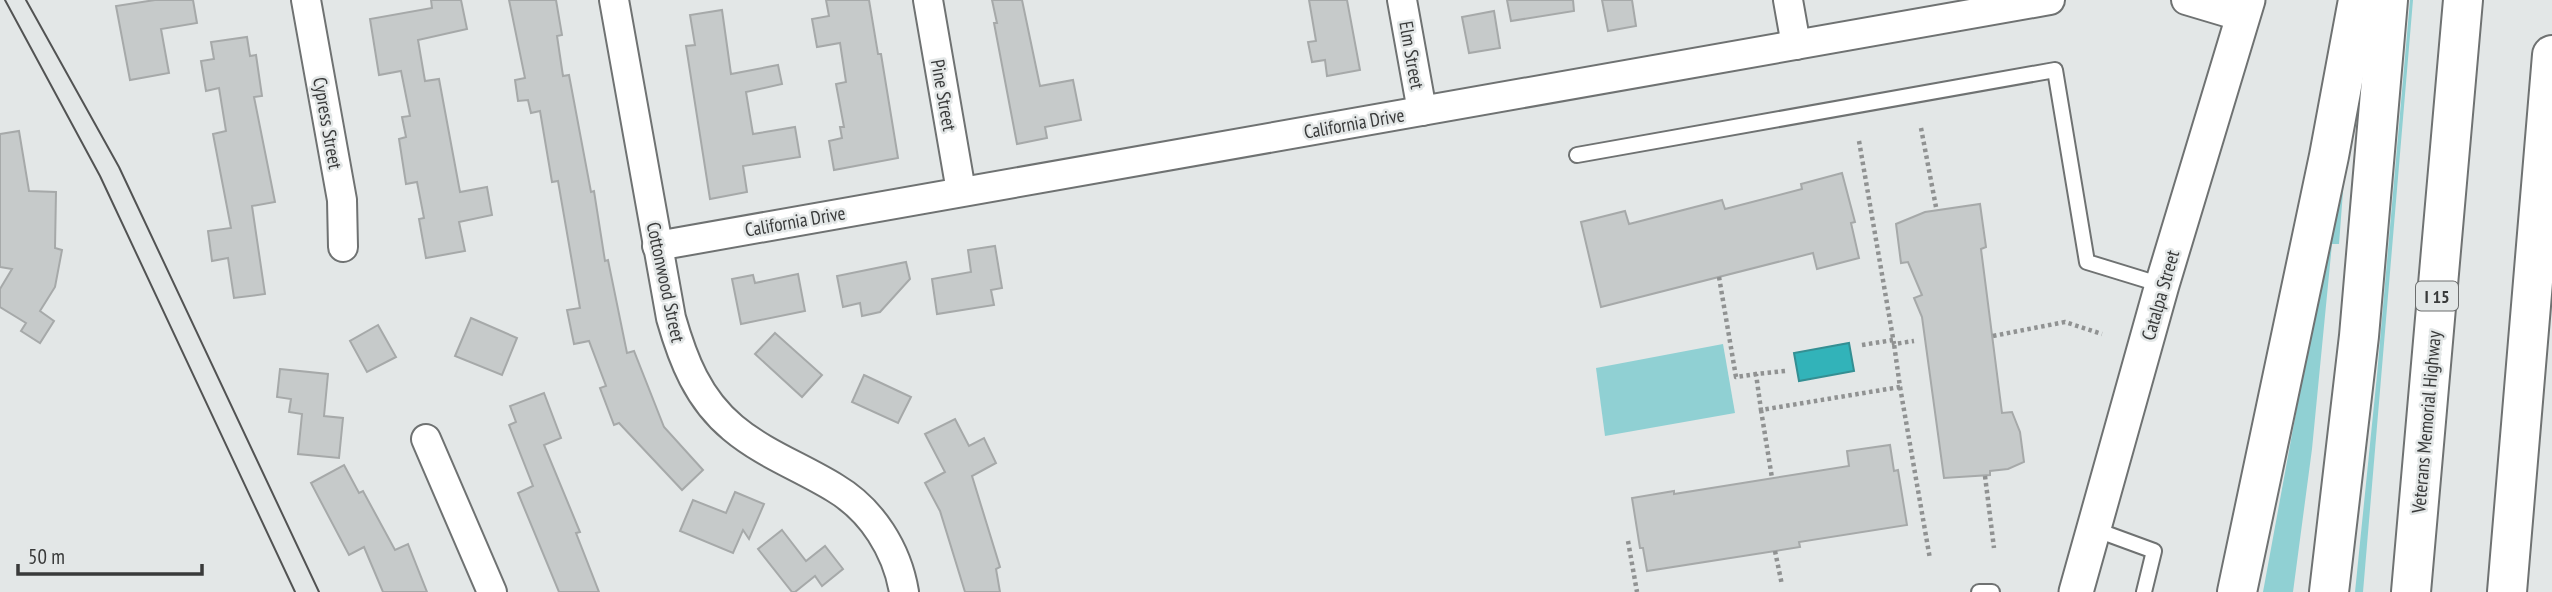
<svg xmlns="http://www.w3.org/2000/svg" width="2552" height="592" font-family="'PT Sans Narrow',sans-serif">
	<style>
		.green { fill: #90d0d3 }
		.water { fill: #32b3b9; stroke: #348f93; stroke-width: 2 }
		.building { fill: #c6caca; stroke: #a6a9a9; stroke-width: 2 }
		.lines { fill: none; stroke-linecap: round; stroke-linejoin: round }
		.service-casing { stroke: #6f7272; stroke-width: 18 }
		.minor-casing { stroke: #6f7272; stroke-width: 32 }
		.tertiary-casing { stroke: #6f7272; stroke-width: 37 }
		.motorway-casing { stroke: #6f7272; stroke-width: 42 }
		.path { stroke: #909292; stroke-width: 4.5; stroke-dasharray: 3.5 3.5; stroke-linecap: butt }
		.service { stroke: #fff; stroke-width: 14 }
		.minor { stroke: #fff; stroke-width: 28 }
		.tertiary { stroke: #fff; stroke-width: 33 }
		.motorway { stroke: #fff; stroke-width: 38 }
		.tram { stroke: #525353; stroke-width: 2 }
		.labels { text-anchor: middle; dominant-baseline: central; stroke-width: 5; stroke-linejoin: round; paint-order: stroke }
		.shield { fill: #e3e7e7; stroke: #6c6e6e; stroke-width: 2 }
		.shield-label { font-size: 18px; font-weight: bold; fill: #393a3a }
		.street-label { font-size: 19px; fill: #393a3a; stroke: #e3e7e7 }
	</style>
	<rect width="100%" height="100%" fill="#e3e7e7"/>
	<!-- green -->
	<g class="green">
		<polygon points="2410,0 2413,0 2363,592 2355,592 2377,375"/>
		<polygon points="2344,152 2346,152 2339,244 2332,244 2312,449 2293,592 2263,592"/>
		<polygon points="1723,344 1735,413 1605,436 1596,368"/>
	</g>
	<!-- water -->
	<polygon class="water" points="1849,343 1854,371 1799,381 1794,353"/>
	<!-- building -->
	<g class="building">
		<polygon points="155,0 193,0 197,23 161,29 169,73 130,80 116,6"/>
		<polygon points="431,0 461,0 467,29 418,40 425,81 439,79 460,192 487,187 492,215 459,222 465,251 426,258 419,219 424,218 417,182 406,184 399,139 406,137 402,117 410,116 401,71 379,75 370,19 432,8"/>
		<polygon points="509,0 556,0 562,35 557,36 563,76 569,75 591,192 594,191 605,261 608,260 627,353 634,351 664,427 703,470 682,490 619,423 614,425 600,388 606,386 589,341 574,344 567,310 580,308 558,181 552,182 540,111 531,113 528,100 518,101 515,80 525,78"/>
		<polygon points="826,0 869,0 878,54 881,54 898,158 834,170 829,141 842,138 840,127 844,127 836,84 846,82 840,43 817,47 812,19 829,16"/>
		<polygon points="992,0 1022,0 1040,86 1073,80 1081,120 1045,127 1047,138 1017,144 994,23 997,23"/>
		<polygon points="1309,0 1347,0 1360,70 1327,76 1325,60 1312,62 1308,42 1316,41"/>
		<polygon points="1507,0 1573,0 1574,11 1511,21"/>
		<polygon points="1602,0 1632,0 1636,26 1608,31"/>
		<polygon points="722,10 731,74 778,65 782,84 746,92 753,134 795,127 800,157 743,166 747,192 710,199 686,46 695,45 690,15"/>
		<polygon points="1494,11 1500,48 1469,53 1462,17"/>
		<polygon points="247,37 250,56 256,55 262,96 254,97 275,202 252,206 265,294 234,298 228,258 212,261 208,231 231,228 213,134 226,131 219,88 206,91 201,61 214,59 211,42"/>
		<polygon points="19,131 29,191 56,192 55,248 62,250 55,287 40,311 54,321 40,343 21,331 26,323 0,307 0,289 12,269 0,267 0,134"/>
		<polygon points="1842,173 1855,222 1851,223 1859,258 1817,269 1813,253 1601,307 1581,222 1625,211 1629,224 1722,200 1725,209 1802,189 1801,184"/>
		<polygon points="1980,204 1986,247 1981,249 2002,413 2012,412 2020,432 2024,462 2008,469 1990,471 1990,475 1944,478 1922,317 1914,298 1922,295 1908,262 1901,263 1896,224 1925,212"/>
		<polygon points="995,246 1002,288 991,290 994,305 937,314 932,279 971,272 968,250"/>
		<polygon points="906,262 910,279 880,312 862,316 860,303 843,307 837,276"/>
		<polygon points="798,274 805,311 741,324 732,279 753,275 755,283"/>
		<polygon points="471,318 517,338 502,375 455,356"/>
		<polygon points="378,325 396,357 367,372 350,341"/>
		<polygon points="775,333 822,375 802,397 755,354"/>
		<polygon points="280,369 328,374 324,416 343,418 339,458 298,454 302,414 289,412 291,399 277,397"/>
		<polygon points="864,375 911,397 898,423 852,402"/>
		<polygon points="544,393 561,438 544,445 580,532 576,533 599,592 559,592 518,493 533,486 509,425 516,422 510,406"/>
		<polygon points="955,419 969,446 984,438 996,463 972,476 1000,567 996,569 1000,592 965,592 940,511 925,483 945,472 925,434"/>
		<polygon points="1890,445 1894,471 1898,470 1907,525 1799,542 1800,547 1647,571 1643,548 1640,548 1632,498 1674,491 1674,494 1849,466 1847,451"/>
		<polygon points="344,465 359,493 363,491 395,550 408,544 427,592 383,592 364,547 349,555 311,483"/>
		<polygon points="735,492 764,504 749,539 743,530 733,553 680,531 693,500 726,513"/>
		<polygon points="782,530 806,561 825,546 843,569 822,586 815,576 795,592 792,592 758,549"/>
	</g>
	<g class="lines">
		<defs>
			<g id="service">
				<polyline points="1577,155 2055,70 2087,262 2162,285"/>
				<polyline points="2094,529 2154,551 2144,592"/>
				<polyline points="1979,592 1992,592"/>
			</g>
			<g id="minor">
				<polyline points="306,0 342,200 343,247"/>
				<path d="M614,0L671,318C683,360 698,399 733,428C764,454 801,467 835,488C872,510 897,550 904,592"/>
				<polyline points="928,0 961,191"/>
				<polyline points="1402,0 1422,111"/>
				<polyline points="1788,0 1796,45"/>
				<polyline points="2186,0 2243,17"/>
				<polyline points="657,246 2050,0"/>
				<polyline points="426,439 492,592"/>
			</g>
			<polyline id="tertiary" points="2076,592 2162,285 2248,0"/>
			<g id="motorway">
				<polyline points="2237,592 2329,156 2358,0"/>
				<polyline points="2329,592 2359,336 2388,0"/>
				<polyline points="2411,592 2463,0"/>
				<polyline points="2507,592 2552,55"/>
			</g>
		</defs>
		<!-- service casing -->
		<use href="#service" class="service-casing"/>
		<!-- minor casing -->
		<use href="#minor" class="minor-casing"/>
		<!-- tertiary casing -->
		<use href="#tertiary" class="tertiary-casing"/>
		<!-- motorway casing -->
		<use href="#motorway" class="motorway-casing"/>
		<!-- path -->
		<g class="path">
			<polyline points="1921,128 1936,207"/>
			<polyline points="1859,141 1894,344 1914,341"/>
			<polyline points="1719,277 1736,377 1756,374"/>
			<polyline points="1993,336 2065,322 2102,334"/>
			<polyline points="1862,345 1893,340"/>
			<polyline points="1785,371 1756,374 1761,410 1900,387 1894,344"/>
			<polyline points="1900,387 1930,559"/>
			<polyline points="1761,410 1772,478"/>
			<polyline points="1985,476 1994,548"/>
			<polyline points="1628,541 1637,592"/>
			<polyline points="1775,551 1782,585"/>
		</g>
		<!-- service -->
		<use href="#service" class="service"/>
		<!-- minor -->
		<use href="#minor" class="minor"/>
		<!-- tertiary -->
		<use href="#tertiary" class="tertiary"/>
		<!-- motorway -->
		<use href="#motorway" class="motorway"/>
		<!-- tram -->
		<g class="tram">
			<polyline points="5,0 100,176 295,592"/>
			<polyline points="26,0 119,167 319,592"/>
		</g>
	</g>
	<g class="labels">
		<!-- shield labels -->
		<rect class="shield" x="2416" y="281.5" width="42" height="29" rx="5"/>
		<g class="shield-label">
			<text x="2437" y="296">I 15</text>
		</g>
		<!-- street labels -->
		<g class="street-label">
			<text transform="translate(1412 55) rotate(80)">Elm Street</text>
			<text transform="translate(944 95) rotate(80)">Pine Street</text>
			<text transform="translate(328 123) rotate(80)">Cypress Street</text>
			<text transform="translate(1354 123) rotate(-10)">California Drive</text>
			<text transform="translate(795 221) rotate(-10)">California Drive</text>
			<text transform="translate(666 282) rotate(78)">Cottonwood Street</text>
			<text transform="translate(2160 295) rotate(-74)">Catalpa Street</text>
			<text transform="translate(2426 422) rotate(-85)">Veterans Memorial Highway</text>
		</g>
	</g>
	<!-- scale -->
	<path d="M18 564v10h184v-10" fill="none" stroke="#393a3a" stroke-width="3.5"/>
	<text x="28" y="564" font-size="21" fill="#393a3a" stroke="#e3e7e7" stroke-width="5" paint-order="stroke">50 m</text>
</svg>
